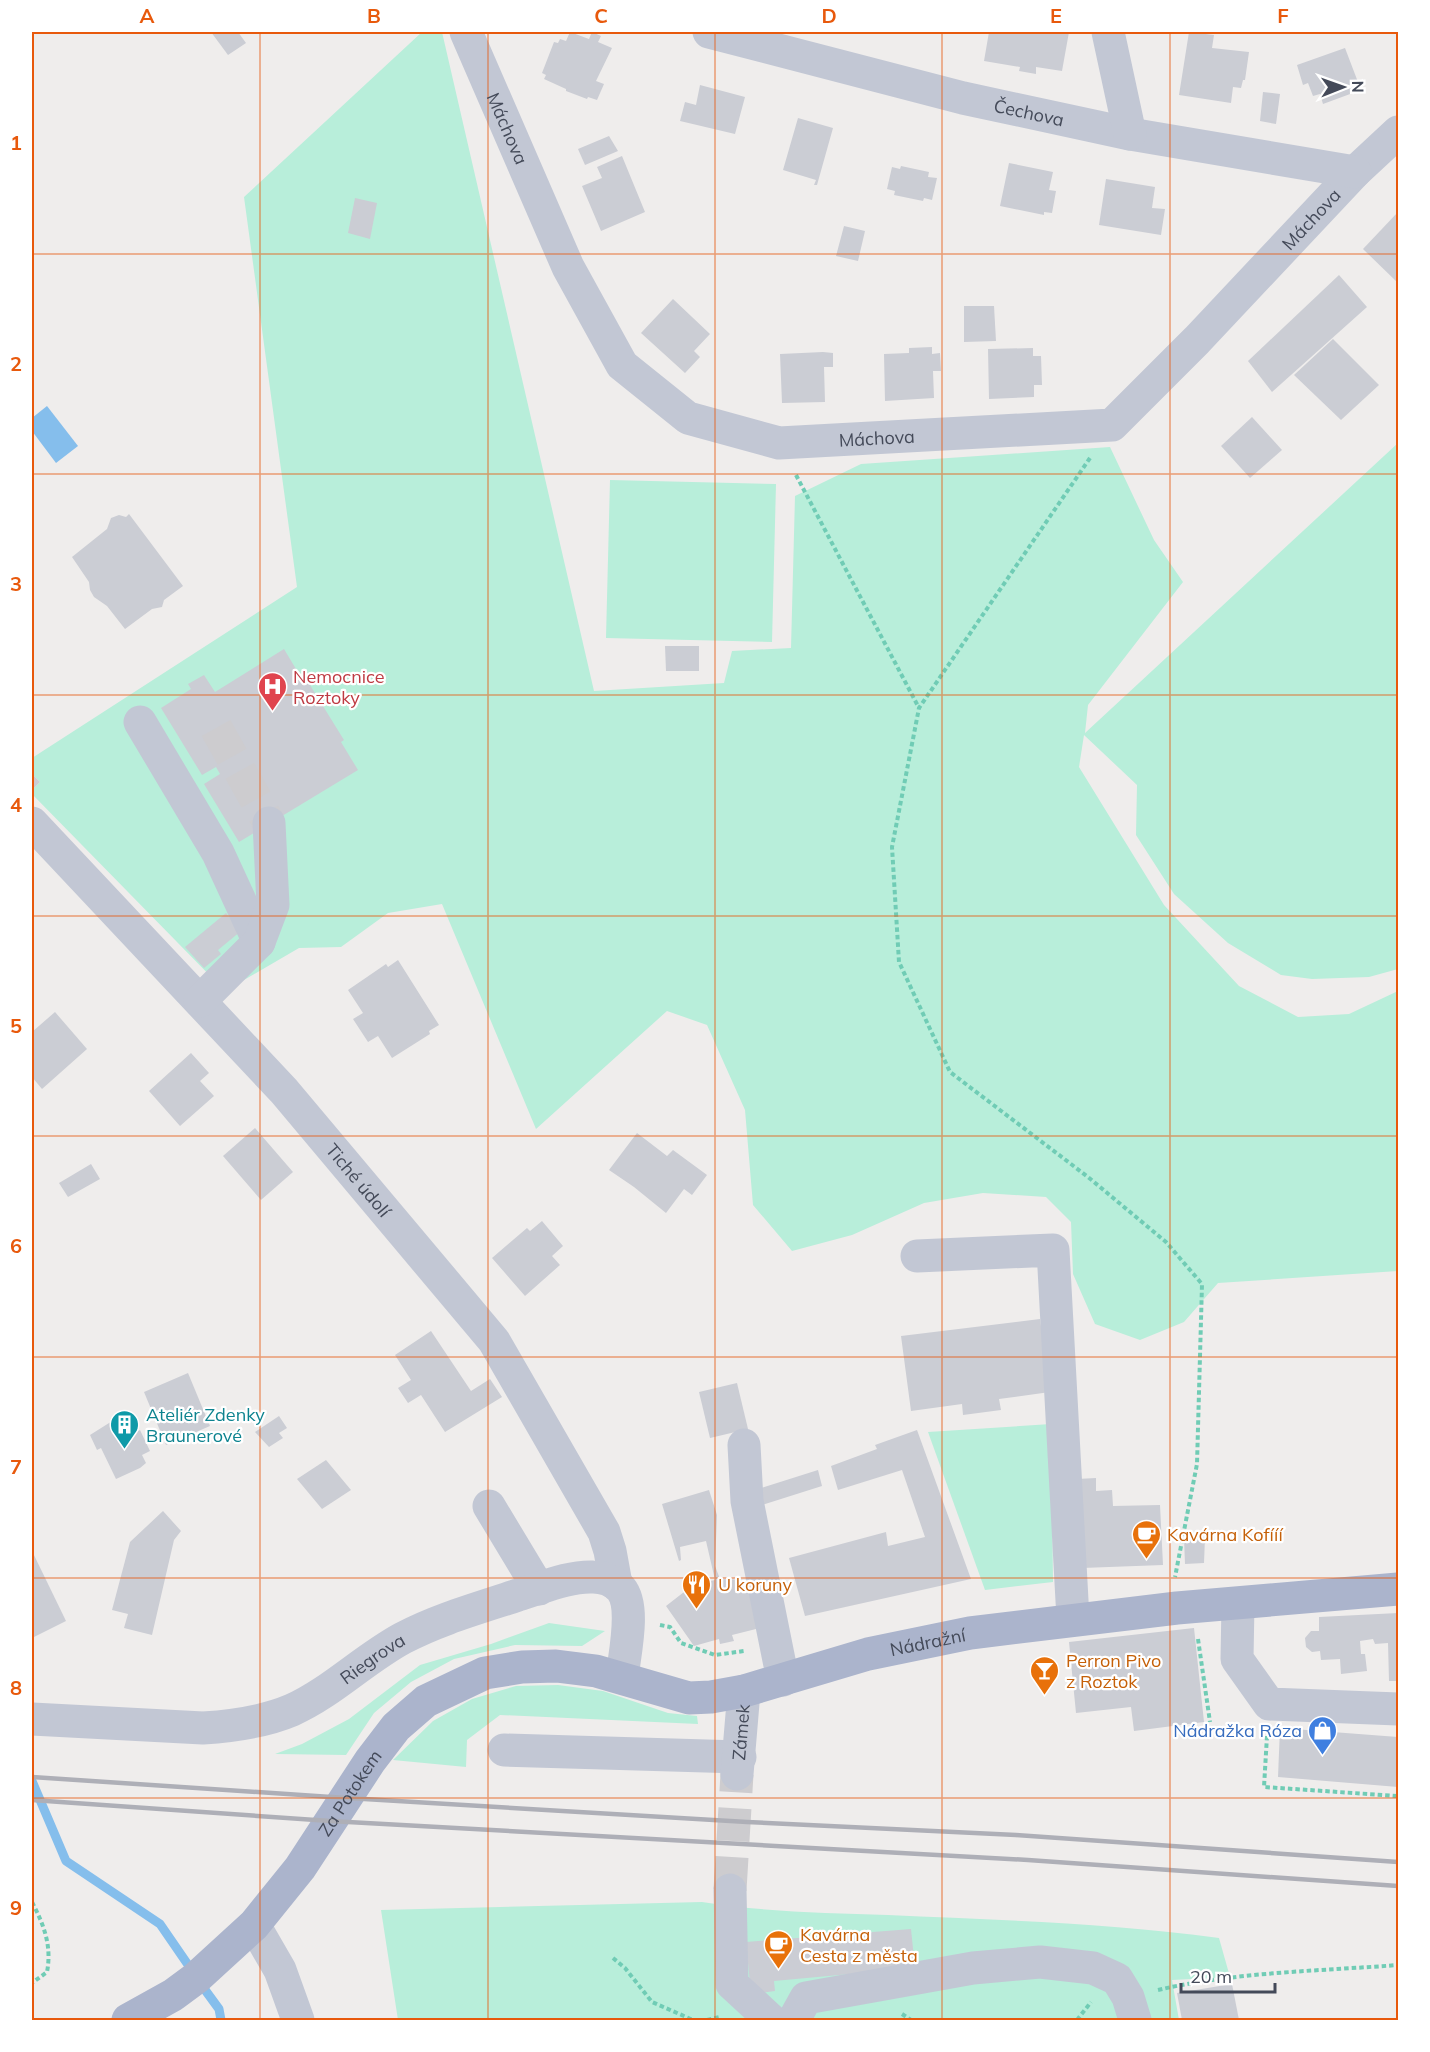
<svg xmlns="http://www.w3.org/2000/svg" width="1430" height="2052" font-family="Mulish,sans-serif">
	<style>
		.green { fill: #b8eeda }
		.water { fill: #85beec }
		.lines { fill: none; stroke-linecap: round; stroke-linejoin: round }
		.stream { stroke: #85beec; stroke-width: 9 }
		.building { fill: #cbcdd4 }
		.minor-tunnel { stroke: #cdcccf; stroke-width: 33; stroke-dasharray: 33 16; stroke-linecap: butt }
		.path { stroke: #70ccb5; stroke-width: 4; stroke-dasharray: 4.5 3; stroke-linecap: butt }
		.minor { stroke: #c2c7d4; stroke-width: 33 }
		.major { stroke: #abb4cc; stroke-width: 33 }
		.rail { stroke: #aeafb7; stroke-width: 4.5 }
		.grid { fill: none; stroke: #e8590c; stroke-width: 1.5; stroke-opacity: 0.55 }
		.labels { text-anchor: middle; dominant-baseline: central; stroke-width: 4.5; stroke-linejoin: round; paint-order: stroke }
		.street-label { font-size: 18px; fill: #444a59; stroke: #fff }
		.health-label { font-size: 18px; fill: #be3a42; stroke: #fff; text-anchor: start }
		.culture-label { font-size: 18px; fill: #0d838f; stroke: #fff; text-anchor: start }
		.food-label { font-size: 18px; fill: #c56008; stroke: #fff; text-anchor: start }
		.shop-label { font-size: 18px; fill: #366cbe; stroke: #fff; text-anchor: end }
		.neatline { fill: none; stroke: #e8590c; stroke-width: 2 }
		.grid-label { font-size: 20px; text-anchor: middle; font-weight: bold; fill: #e8590c }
	</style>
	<rect width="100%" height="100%" fill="#efedec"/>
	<!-- green -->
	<g class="green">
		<polygon points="422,32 442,32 594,691 724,683 732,651 791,648 795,496 861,464 1110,447 1154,540 1183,582 1088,705 1085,733 1398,443 1398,969 1369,977 1312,979 1281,975 1228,943 1174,894 1136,835 1137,785 1084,735 1079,767 1164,905 1239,986 1298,1017 1349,1014 1398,991 1398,1271 1218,1283 1184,1322 1140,1340 1095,1324 1073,1274 1071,1222 1046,1197 983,1193 924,1203 852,1235 792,1251 753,1205 745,1110 707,1025 667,1011 536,1129 442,904 388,913 341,947 299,948 225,991 32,794 32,790 40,782 32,774 32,758 297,587 244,197"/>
		<polygon points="610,480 776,484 772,642 606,638"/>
		<polygon points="1051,1424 1053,1582 985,1590 928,1432"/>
		<polygon points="549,1623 605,1631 582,1646 515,1645 454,1659 411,1682 374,1713 346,1755 275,1754 302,1744 349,1719 420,1665 491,1644"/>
		<polygon points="558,1685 603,1691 668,1713 697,1716 698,1724 500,1715 467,1740 466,1767 393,1760 433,1721 472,1699 516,1686"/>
		<path d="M702,1902C764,1912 826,1913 888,1915C998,1920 1110,1923 1219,1938L1230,1977L1172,1980L1179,2020H398L381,1910Z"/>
	</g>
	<!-- water -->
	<polygon class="water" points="47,406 78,446 56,463 32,431 32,418"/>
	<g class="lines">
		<!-- stream -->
		<g class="stream">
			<polyline points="32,1781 66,1861 160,1924 193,1972"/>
			<polyline points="200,1983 219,2009 221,2020"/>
		</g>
	</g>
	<!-- building -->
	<g class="building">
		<polygon points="211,32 238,32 246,43 228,55"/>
		<polygon points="570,32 589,39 592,32 601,36 598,42 612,48 596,81 604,84 597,100 588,97 587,99 566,91 566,89 544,79 546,75 542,73 554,42 558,43 560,39 566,41"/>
		<polygon points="989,32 1069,32 1062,71 1036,67 1036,74 1019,71 1020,67 984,61"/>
		<polygon points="1189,32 1214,35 1212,48 1249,52 1245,80 1243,80 1241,88 1233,87 1231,103 1179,95"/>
		<polygon points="1345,48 1361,90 1323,104 1320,94 1313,96 1308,83 1303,85 1297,65"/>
		<polygon points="700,85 745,97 735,134 680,121 685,102 696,105"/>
		<polygon points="1263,92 1280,94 1276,124 1260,121"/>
		<polygon points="798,118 833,128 817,185 814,185 816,180 783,170"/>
		<polygon points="609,136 618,151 585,165 578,149"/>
		<polygon points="622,156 645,212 601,231 582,186 602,178 597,167"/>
		<polygon points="1009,163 1053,172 1049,190 1056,191 1052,213 1044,212 1044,215 1000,206"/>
		<polygon points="901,166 929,172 928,177 937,178 932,200 924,198 923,201 894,195 895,191 887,189 892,167 900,169"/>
		<polygon points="1106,179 1155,187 1152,208 1165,209 1161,235 1099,225"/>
		<polygon points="355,198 377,203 370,239 348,233"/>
		<polygon points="1398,212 1398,283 1363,249"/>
		<polygon points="844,226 865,231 858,261 836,256"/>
		<polygon points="1339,275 1367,307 1272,392 1248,361"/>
		<polygon points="673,299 710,334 694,351 700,357 685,373 641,333"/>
		<polygon points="964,306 994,306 996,341 964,342"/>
		<polygon points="1333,339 1379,385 1341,420 1294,375"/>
		<polygon points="932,347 932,354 940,353 941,371 933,371 934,398 885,401 884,354 909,353 909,348"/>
		<polygon points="1033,348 1033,356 1041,356 1042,385 1034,385 1034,397 989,399 988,349"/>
		<polygon points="823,352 833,353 833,367 824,367 825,402 782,403 780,354"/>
		<polygon points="1252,417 1282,450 1250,478 1221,446"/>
		<polygon points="129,514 183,586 164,600 162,607 152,609 125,629 107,606 94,597 90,590 89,582 72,557 107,529 111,518 119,515 126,517"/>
		<polygon points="665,646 699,646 699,671 666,671"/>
		<polygon points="284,649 302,679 305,677 344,740 341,742 358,770 239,842 204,784 220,774 216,767 202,775 161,708 191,689 188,684 204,675 215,692"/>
		<polygon points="32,774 40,782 32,790"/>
		<polygon points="226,913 241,931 218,950 221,954 204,968 185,947"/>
		<polygon points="398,960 439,1025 429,1031 430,1034 392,1058 378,1036 368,1042 353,1019 363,1013 348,990 386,964 388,967"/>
		<polygon points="55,1012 87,1049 42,1089 32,1077 32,1032"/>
		<polygon points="191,1053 209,1073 200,1081 214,1096 180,1126 149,1091"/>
		<polygon points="255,1128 293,1172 261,1200 223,1156"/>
		<polygon points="637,1133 667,1156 673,1150 707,1175 692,1195 684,1189 666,1213 634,1187 609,1170"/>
		<polygon points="91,1164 100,1179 68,1197 59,1183"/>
		<polygon points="542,1221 563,1246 552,1256 560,1265 525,1296 492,1258 527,1228 530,1231"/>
		<polygon points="1040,1319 1050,1392 999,1399 1001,1410 963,1415 962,1404 911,1411 901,1336"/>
		<polygon points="431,1331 471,1391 490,1379 502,1397 445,1432 421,1395 408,1403 398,1388 411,1380 395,1355"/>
		<polygon points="188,1373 210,1426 166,1445 144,1392"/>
		<polygon points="737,1383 748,1429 710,1438 699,1392"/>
		<polygon points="279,1416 287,1428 279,1433 283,1438 269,1447 255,1432"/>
		<polygon points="117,1418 118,1421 124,1418 132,1434 140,1430 150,1451 142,1455 146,1463 140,1468 116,1479 101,1448 97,1450 90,1435"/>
		<polygon points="917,1430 971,1579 805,1616 789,1558 886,1532 888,1546 925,1537 902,1470 838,1490 831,1466 877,1449 875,1445"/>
		<polygon points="326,1460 351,1490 322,1509 297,1479"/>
		<polygon points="818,1470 822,1486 762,1505 758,1489"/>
		<polygon points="1096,1478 1096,1491 1112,1490 1113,1506 1160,1505 1163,1565 1082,1568 1077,1479"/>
		<polygon points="709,1490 717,1515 715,1566 720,1579 758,1580 756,1629 732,1635 734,1641 720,1644 719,1639 694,1646 666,1606 693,1585 715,1580 706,1541 680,1547 681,1560 679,1561 662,1504"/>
		<polygon points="163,1511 181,1531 174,1540 152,1635 124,1628 128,1614 112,1610 130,1542"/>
		<polygon points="1205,1537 1204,1563 1185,1564 1184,1538"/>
		<polygon points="32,1551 66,1621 32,1638"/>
		<polygon points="1398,1613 1398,1681 1389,1681 1388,1643 1375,1644 1373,1639 1360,1641 1361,1654 1365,1654 1367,1671 1341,1674 1340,1659 1321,1660 1320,1651 1312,1652 1306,1647 1305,1638 1311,1631 1319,1631 1319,1617"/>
		<polygon points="1194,1628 1204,1722 1134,1731 1131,1707 1076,1713 1069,1642"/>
		<polygon points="1280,1728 1398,1737 1398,1787 1278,1777"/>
		<polygon points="911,1929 915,1968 774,1981 775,1991 751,1994 746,1942"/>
		<polygon points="1232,1984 1239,2020 1182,2020 1177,1993"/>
	</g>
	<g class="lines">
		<!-- minor-tunnel -->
		<g class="minor-tunnel">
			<polyline points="216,728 269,823"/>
			<polyline points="730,1890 737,1774"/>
		</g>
		<!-- path -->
		<g class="path">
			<polyline points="1090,458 919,708 892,847 899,962 950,1072 1088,1177 1166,1242 1202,1284 1197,1464 1175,1577"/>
			<polyline points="796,475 919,708"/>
			<polyline points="660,1625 670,1627 681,1643 715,1655 744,1651"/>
			<polyline points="1198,1639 1210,1722"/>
			<polyline points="1267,1736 1264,1787 1398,1796"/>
			<path d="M32,1902C44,1925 52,1946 47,1972L32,1983"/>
			<polyline points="613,1958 625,1968 652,2002 693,2020"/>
			<path d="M1158,1990C1234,1972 1320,1971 1398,1965"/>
			<polyline points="902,2014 911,2020"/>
			<polyline points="707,2020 720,2017"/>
			<polyline points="1077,2020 1091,2002"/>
		</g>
		<!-- minor -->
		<g class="minor">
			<path id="s1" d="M466,32L568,267L622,365L688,418L779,443L1112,425L1197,340L1355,172L1398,132"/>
			<path id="s2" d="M709,32L963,98L1130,134L1355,172"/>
			<polyline points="1108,32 1130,134"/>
			<polyline points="140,722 218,853 259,942"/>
			<path id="s3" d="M32,823L284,1091L494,1341L604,1532L610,1551L616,1584"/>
			<polyline points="200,1001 259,942 273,905 269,823"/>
			<polyline points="917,1256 1053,1250 1073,1619"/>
			<polyline points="744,1445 747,1501 783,1680"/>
			<polyline points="489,1506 539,1589"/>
			<polyline points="1238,1604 1237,1659 1269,1704 1398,1709"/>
			<path id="s4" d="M32,1719L203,1728C234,1726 264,1722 292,1710C332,1692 364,1659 403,1638C439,1619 479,1608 518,1595C542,1588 568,1576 593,1577C604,1577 614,1581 621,1589C636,1607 624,1656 622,1678"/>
			<polyline points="504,1750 740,1757"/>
			<path id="s5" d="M737,1774L744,1691"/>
			<polyline points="730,1890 732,1984 771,2020"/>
			<polyline points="254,1925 280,1970 298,2020"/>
			<polyline points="797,2020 796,2016 806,1998 973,1968 1040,1962 1093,1968 1117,1979 1128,1997 1135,2020"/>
		</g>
		<!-- major -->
		<path class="major" id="s6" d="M128,2020L173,1995L196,1978L254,1925L300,1868L370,1761L396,1727L426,1701L485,1673L522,1667L556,1666L596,1671L689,1698L711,1697L744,1691L868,1654L970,1633L1177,1608L1398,1589"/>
		<!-- rail -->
		<g class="rail">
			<polyline points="32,1777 331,1797 747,1822 1016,1835 1398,1862"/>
			<polyline points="32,1800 330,1821 1028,1860 1398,1886"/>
		</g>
	</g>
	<!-- grid -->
	<path class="grid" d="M260,32V2020M488,32V2020M715,32V2020M942,32V2020M1170,32V2020M32,254H1398M32,474H1398M32,695H1398M32,916H1398M32,1136H1398M32,1357H1398M32,1578H1398M32,1798H1398"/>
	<!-- icons -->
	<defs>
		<symbol id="hospital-pin" viewBox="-11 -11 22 30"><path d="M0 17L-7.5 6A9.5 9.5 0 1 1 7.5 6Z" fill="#e0444e" stroke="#fff"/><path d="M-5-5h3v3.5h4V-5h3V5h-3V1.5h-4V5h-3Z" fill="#fff"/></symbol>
		<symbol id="building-pin" viewBox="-11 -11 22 30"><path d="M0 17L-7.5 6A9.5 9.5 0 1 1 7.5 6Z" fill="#0f9aa8" stroke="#fff"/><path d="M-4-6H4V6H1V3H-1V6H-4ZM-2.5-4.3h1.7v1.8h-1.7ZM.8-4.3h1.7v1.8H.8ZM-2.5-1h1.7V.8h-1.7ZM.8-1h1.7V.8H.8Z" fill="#fff"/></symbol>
		<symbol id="cafe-pin" viewBox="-11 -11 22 30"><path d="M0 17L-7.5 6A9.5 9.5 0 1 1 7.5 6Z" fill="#e8710a" stroke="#fff"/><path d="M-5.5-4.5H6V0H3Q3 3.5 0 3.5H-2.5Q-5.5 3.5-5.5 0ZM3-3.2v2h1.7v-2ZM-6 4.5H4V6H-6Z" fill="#fff"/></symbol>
		<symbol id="restaurant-pin" viewBox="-11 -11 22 30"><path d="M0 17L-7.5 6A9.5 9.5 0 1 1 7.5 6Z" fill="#e8710a" stroke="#fff"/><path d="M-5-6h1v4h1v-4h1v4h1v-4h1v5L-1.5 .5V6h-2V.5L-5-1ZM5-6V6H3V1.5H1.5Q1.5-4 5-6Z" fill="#fff"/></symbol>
		<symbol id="bar-pin" viewBox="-11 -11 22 30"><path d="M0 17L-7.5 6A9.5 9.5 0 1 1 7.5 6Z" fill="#e8710a" stroke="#fff"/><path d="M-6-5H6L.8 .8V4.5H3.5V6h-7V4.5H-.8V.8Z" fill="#fff"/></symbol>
		<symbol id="shop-pin" viewBox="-11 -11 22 30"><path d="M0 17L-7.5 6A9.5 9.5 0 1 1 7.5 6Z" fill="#3f7fe0" stroke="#fff"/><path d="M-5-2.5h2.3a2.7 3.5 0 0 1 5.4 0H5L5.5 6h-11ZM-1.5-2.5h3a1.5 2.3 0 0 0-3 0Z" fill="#fff"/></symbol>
	</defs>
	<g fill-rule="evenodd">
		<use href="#hospital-pin" x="256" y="670" width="33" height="45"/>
		<use href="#building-pin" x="108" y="1408" width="33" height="45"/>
		<use href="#cafe-pin" x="1130" y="1518" width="33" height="45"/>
		<use href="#restaurant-pin" x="680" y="1568" width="33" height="45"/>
		<use href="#bar-pin" x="1028" y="1654" width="33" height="45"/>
		<use href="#shop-pin" x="1306" y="1714" width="33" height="45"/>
		<use href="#cafe-pin" x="762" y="1928" width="33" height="45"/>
	</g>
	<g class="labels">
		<!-- street labels -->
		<g class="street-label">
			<text stroke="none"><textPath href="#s2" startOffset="330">Čechova</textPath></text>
			<text stroke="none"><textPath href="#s1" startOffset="105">Máchova</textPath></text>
			<text stroke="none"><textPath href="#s1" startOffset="1167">Máchova</textPath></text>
			<text stroke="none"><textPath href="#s1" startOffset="645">Máchova</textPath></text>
			<text stroke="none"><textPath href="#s3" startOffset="484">Tiché údolí</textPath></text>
			<text stroke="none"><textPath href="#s6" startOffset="962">Nádražní</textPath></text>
			<text stroke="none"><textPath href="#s4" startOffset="358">Riegrova</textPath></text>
			<text stroke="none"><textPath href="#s5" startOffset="42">Zámek</textPath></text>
			<text stroke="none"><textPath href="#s6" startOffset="322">Za Potokem</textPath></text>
		</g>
		<!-- health labels -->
		<g class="health-label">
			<text x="293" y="676">Nemocnice<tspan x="293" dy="21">Roztoky</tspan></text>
		</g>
		<!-- culture labels -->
		<g class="culture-label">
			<text x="146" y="1414">Ateliér Zdenky<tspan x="146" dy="21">Braunerové</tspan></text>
		</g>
		<!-- food labels -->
		<g class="food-label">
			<text x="1167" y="1534">Kavárna Kofííí</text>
			<text x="718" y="1584">U koruny</text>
			<text x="1066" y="1660">Perron Pivo<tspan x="1066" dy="21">z Roztok</tspan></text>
			<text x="800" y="1934">Kavárna<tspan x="800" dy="21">Cesta z města</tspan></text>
		</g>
		<!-- shop labels -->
		<g class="shop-label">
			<text x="1302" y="1730">Nádražka Róza</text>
		</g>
	</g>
	<!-- border -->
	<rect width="1430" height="2052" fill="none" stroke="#ffffff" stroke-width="66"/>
	<!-- north arrow -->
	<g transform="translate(1343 87) rotate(89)" stroke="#ffffff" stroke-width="4.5" paint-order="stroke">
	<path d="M0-4.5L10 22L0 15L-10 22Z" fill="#444a59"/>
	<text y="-9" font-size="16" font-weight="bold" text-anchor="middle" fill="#444a59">N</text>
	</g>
	<!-- scale -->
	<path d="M1181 1983v9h94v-9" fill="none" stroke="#444a59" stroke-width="3"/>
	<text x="1190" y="1983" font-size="18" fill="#444a59" stroke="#ffffff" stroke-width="4.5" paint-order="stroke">20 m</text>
	<rect x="33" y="33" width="1364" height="1986" class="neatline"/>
	<g class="grid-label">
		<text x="147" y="23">A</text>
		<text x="374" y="23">B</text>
		<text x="601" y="23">C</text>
		<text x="829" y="23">D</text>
		<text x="1056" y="23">E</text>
		<text x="1283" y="23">F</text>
		<text x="16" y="150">1</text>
		<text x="16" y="371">2</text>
		<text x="16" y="591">3</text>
		<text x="16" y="812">4</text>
		<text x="16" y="1033">5</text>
		<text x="16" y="1253">6</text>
		<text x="16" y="1474">7</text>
		<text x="16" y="1695">8</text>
		<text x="16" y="1915">9</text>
	</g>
</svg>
